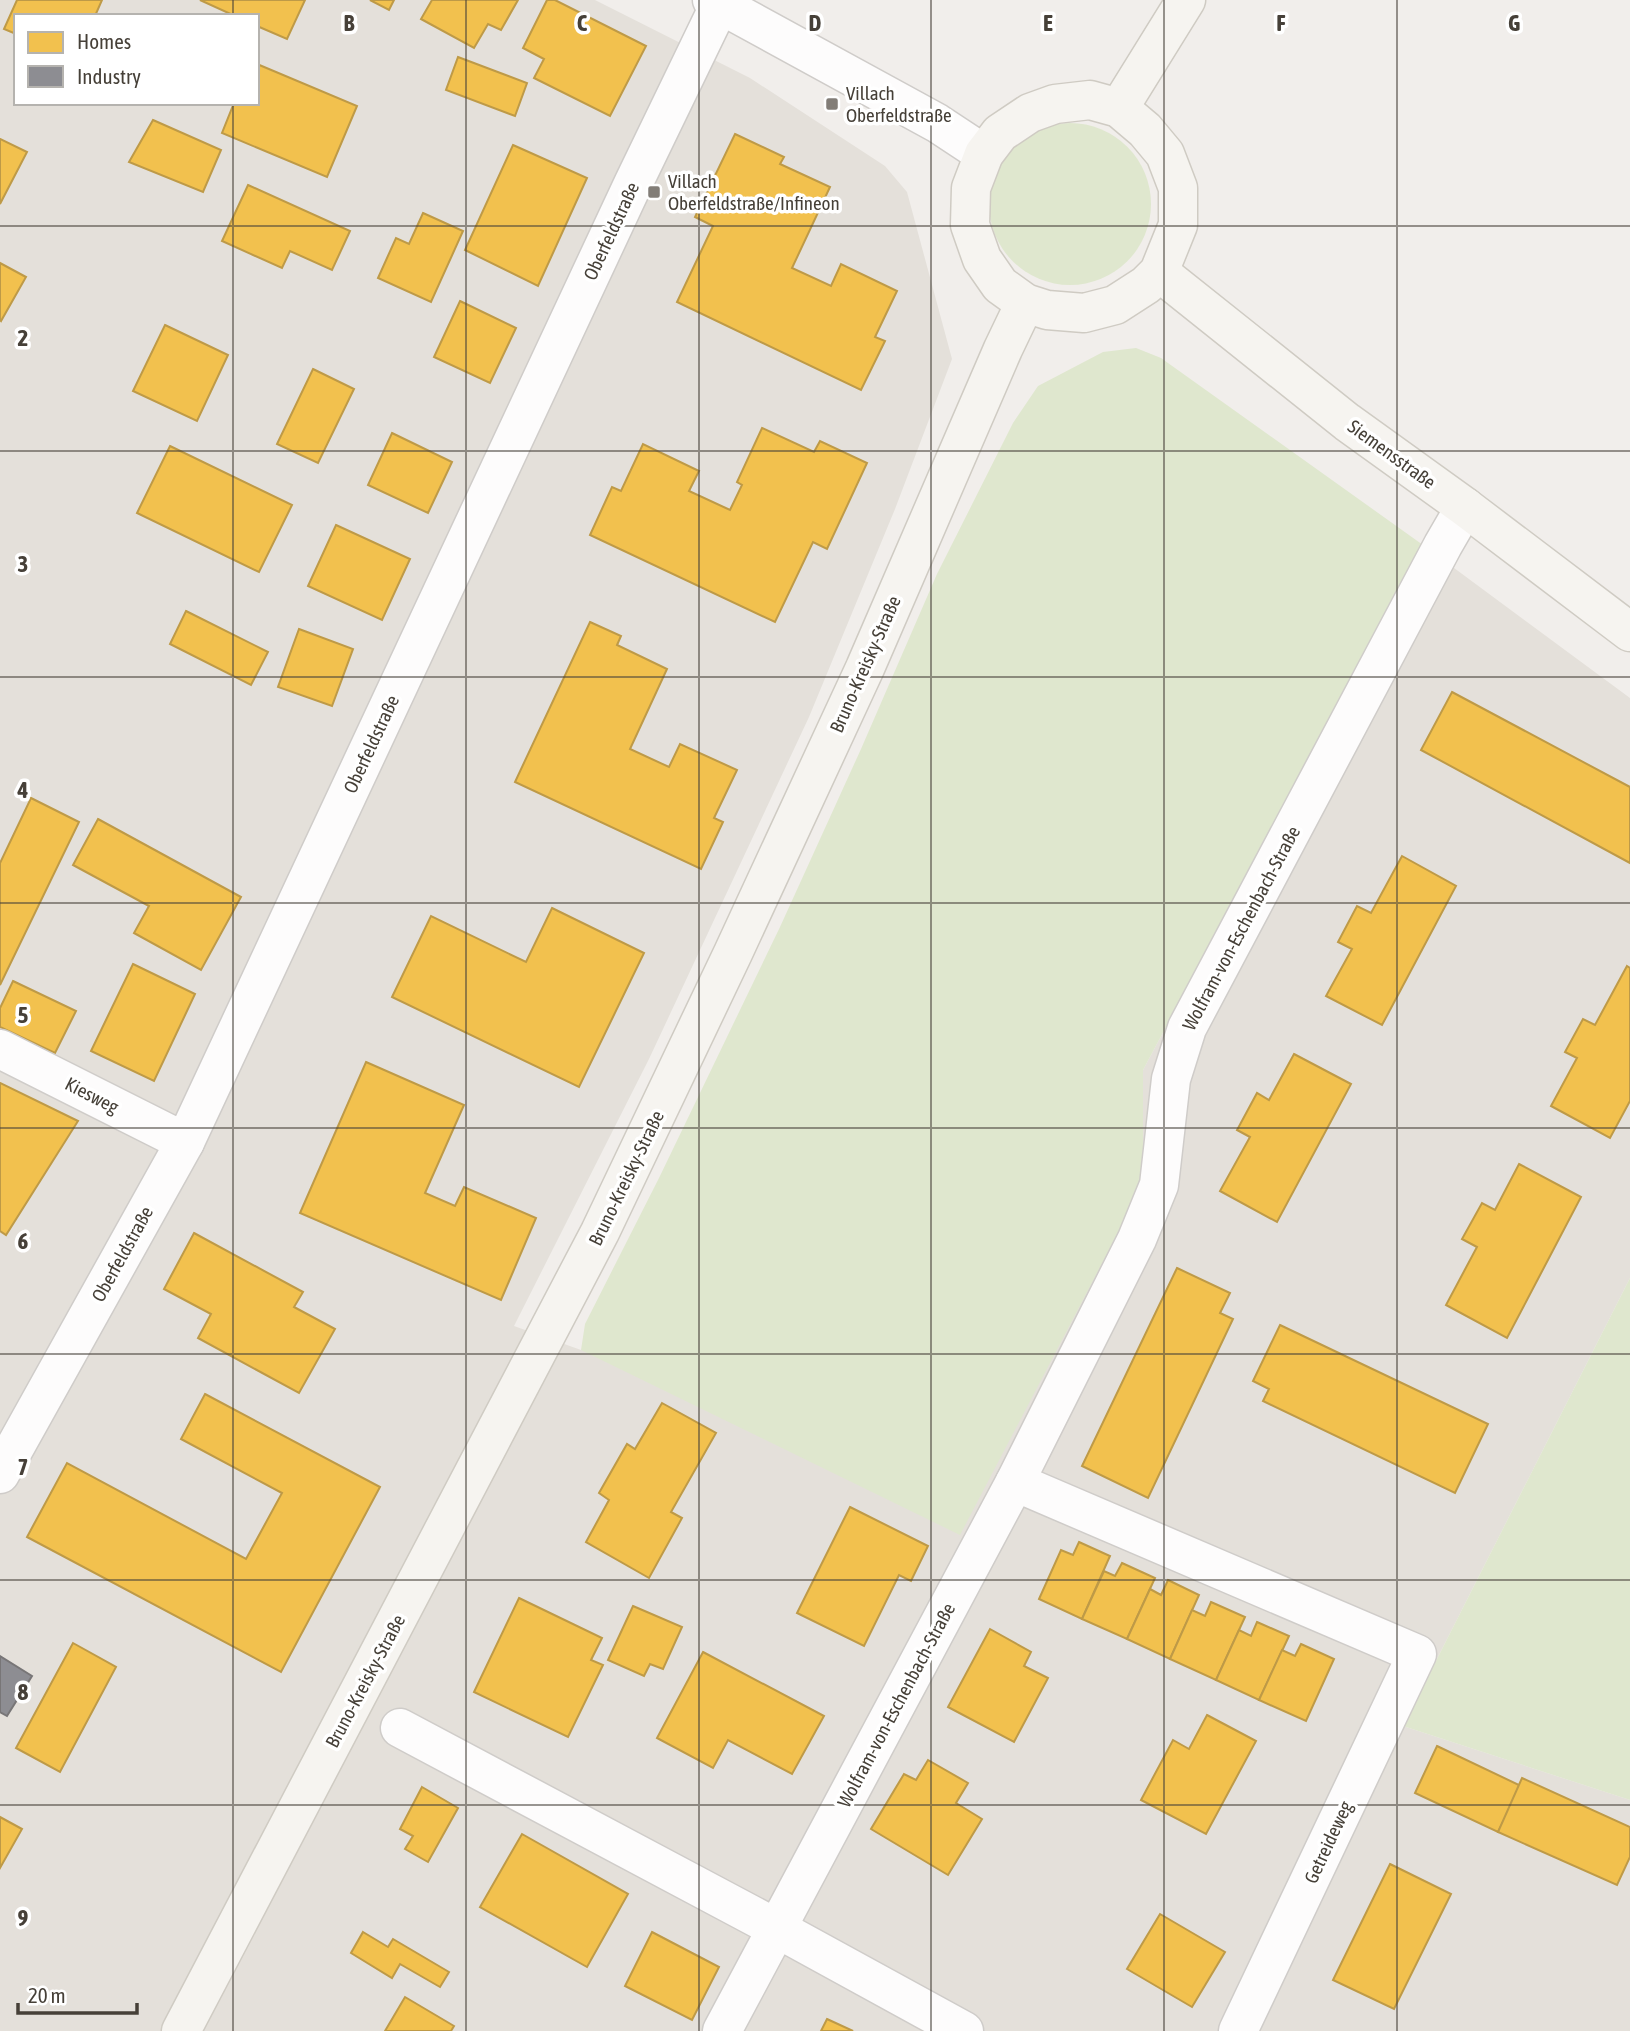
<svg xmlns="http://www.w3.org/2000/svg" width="1630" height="2031" font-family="'Asap Condensed',sans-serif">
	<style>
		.residential { fill: #e4e0da; fill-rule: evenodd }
		.green { fill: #dfe7ce }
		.homes { fill: #f2c14e; stroke: #be9a47; stroke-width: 2 }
		.industry { fill: #8d8d92; stroke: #787677; stroke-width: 2 }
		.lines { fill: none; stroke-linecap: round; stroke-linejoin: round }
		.street-casing { stroke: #cfccc9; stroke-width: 41 }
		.secondary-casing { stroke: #cfcbc3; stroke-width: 41 }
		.street { stroke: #fdfcfc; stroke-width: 38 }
		.secondary { stroke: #f6f4f0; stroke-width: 38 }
		.grid { fill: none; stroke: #464038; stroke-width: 2; stroke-opacity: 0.55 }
		.poi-dot { fill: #827d77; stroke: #fff; stroke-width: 2.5 }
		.labels { text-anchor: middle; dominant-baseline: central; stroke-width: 7; stroke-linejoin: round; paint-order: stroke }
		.poi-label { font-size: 19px; fill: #464038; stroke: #fff; text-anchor: start }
		.street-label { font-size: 19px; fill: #464038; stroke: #fff }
		.grid-label { font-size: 23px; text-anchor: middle; font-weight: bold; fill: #464038; stroke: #fff; stroke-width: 7; stroke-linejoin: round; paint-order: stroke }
	</style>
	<rect width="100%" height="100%" fill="#f1eeeb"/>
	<!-- residential -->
	<path class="residential" d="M0,0H595L750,78L885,166L907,192L952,359L895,509L809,717L649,1059L514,1326L581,1350L1143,1185V1070L1423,545L1630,698V1278L1403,1726L1630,1800V2031H0ZM16,16H257V103H16Z"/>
	<!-- green -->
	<g class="green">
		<circle cx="1070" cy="204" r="81"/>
		<polygon points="1136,348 1161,358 1423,545 1143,1070 1143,1185 960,1535 581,1350 585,1324 659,1178 780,927 861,749 937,574 1013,423 1038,386 1103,352"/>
		<polygon points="1630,1278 1630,1800 1403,1726"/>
	</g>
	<!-- homes -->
	<g class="homes">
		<polygon points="17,0 102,0 95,16 16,16 16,34 4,29"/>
		<polygon points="200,0 305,0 287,39 257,26 257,16 235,16"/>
		<polygon points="370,0 394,0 389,10"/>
		<polygon points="432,0 518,0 501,30 488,24 474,48 421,19"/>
		<polygon points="547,0 555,0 646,46 610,116 534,78 544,59 523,48"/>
		<polygon points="458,57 527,83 515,116 446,90"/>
		<polygon points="257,64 357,106 327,177 222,133 234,103 257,103"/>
		<polygon points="153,120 221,150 203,192 129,162"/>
		<polygon points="735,134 784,157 780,164 830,187 792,268 831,286 841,264 897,291 875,337 885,341 861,390 677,302 713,226 695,217"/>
		<polygon points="0,139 27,152 0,204"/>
		<polygon points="513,145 587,178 538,286 465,250"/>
		<polygon points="248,185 350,231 332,270 290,251 282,268 222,241"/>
		<polygon points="423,213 463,231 431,302 378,278 396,238 409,244"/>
		<polygon points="0,263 26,277 1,321 0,320"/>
		<polygon points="460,301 516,328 490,383 434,357"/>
		<polygon points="165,325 228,355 197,421 133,391"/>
		<polygon points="313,369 354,389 318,463 277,444"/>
		<polygon points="762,428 814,452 820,441 867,463 827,549 813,542 775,622 590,535 612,487 621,491 643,444 699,471 689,491 730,510 742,485 737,482"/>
		<polygon points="392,433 452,462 428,513 368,485"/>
		<polygon points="170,446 292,505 259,572 137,513"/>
		<polygon points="336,525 410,559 382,620 308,586"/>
		<polygon points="186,611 268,652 251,685 170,644"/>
		<polygon points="590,622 621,636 617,645 667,669 630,749 669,767 680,744 737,770 714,818 723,822 701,869 515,782"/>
		<polygon points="299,629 353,649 332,706 278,687"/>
		<polygon points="1452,692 1630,787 1630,863 1421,750"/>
		<polygon points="31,798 79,822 0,985 0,863"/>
		<polygon points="98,819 241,897 201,970 134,933 149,906 73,865"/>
		<polygon points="1402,856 1456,886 1382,1025 1326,996 1352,949 1338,942 1357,906 1371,913"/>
		<polygon points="552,908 644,953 579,1087 392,997 431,916 526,962"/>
		<polygon points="133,964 195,994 154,1081 91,1051"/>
		<polygon points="1627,966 1630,968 1630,1101 1610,1138 1551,1106 1577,1058 1565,1052 1583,1019 1595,1025"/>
		<polygon points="13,981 76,1011 55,1053 0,1027 0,1008"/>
		<polygon points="1294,1054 1351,1084 1277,1222 1220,1191 1250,1137 1237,1130 1257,1093 1269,1100"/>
		<polygon points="366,1062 464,1105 425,1193 455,1206 464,1187 536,1218 501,1300 300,1213"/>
		<polygon points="0,1083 78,1121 6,1235 0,1231"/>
		<polygon points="1519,1164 1581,1197 1507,1338 1446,1305 1477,1247 1462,1239 1482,1203 1495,1210"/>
		<polygon points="194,1233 303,1292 294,1307 335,1329 299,1393 198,1338 211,1314 164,1289"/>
		<polygon points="1177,1268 1230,1293 1220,1313 1233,1319 1148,1498 1082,1466"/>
		<polygon points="1280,1325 1488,1424 1455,1493 1263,1401 1269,1389 1253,1381"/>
		<polygon points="205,1394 380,1487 281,1672 27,1537 67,1463 246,1559 282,1493 181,1439"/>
		<polygon points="662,1403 716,1433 671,1512 682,1518 649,1578 586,1542 609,1500 599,1493 627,1444 635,1449"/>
		<polygon points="850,1507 928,1546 911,1581 899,1575 864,1646 797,1613"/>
		<polygon points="1079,1542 1110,1556 1082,1619 1039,1599 1061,1550 1073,1555"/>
		<polygon points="1122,1563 1155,1578 1127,1639 1082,1619 1104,1571 1115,1576"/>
		<polygon points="1168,1580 1199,1595 1170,1659 1127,1639 1150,1589 1161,1595"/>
		<polygon points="519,1598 602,1638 591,1660 603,1665 568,1737 474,1692"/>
		<polygon points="1211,1602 1245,1617 1216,1680 1170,1659 1192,1610 1205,1616"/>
		<polygon points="633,1606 682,1627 663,1669 650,1664 644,1676 608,1660"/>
		<polygon points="1257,1622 1289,1636 1259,1700 1216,1680 1239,1630 1251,1636"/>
		<polygon points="990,1629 1031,1652 1024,1666 1048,1678 1014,1742 948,1707"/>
		<polygon points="73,1643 116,1667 60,1772 16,1748"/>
		<polygon points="1301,1644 1334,1659 1306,1721 1259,1700 1282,1650 1295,1656"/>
		<polygon points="703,1652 824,1716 792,1774 728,1740 713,1768 657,1738"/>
		<polygon points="1207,1715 1256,1741 1206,1834 1141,1800 1173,1740 1189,1749"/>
		<polygon points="1437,1746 1521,1786 1498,1832 1415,1793"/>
		<polygon points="928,1760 968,1783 956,1803 982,1819 948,1875 871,1829 904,1774 916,1780"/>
		<polygon points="1522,1778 1630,1827 1630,1857 1617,1885 1498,1832"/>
		<polygon points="422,1787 458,1808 428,1862 405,1849 413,1836 400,1829"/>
		<polygon points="0,1817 22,1829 0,1868"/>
		<polygon points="522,1834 628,1894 587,1967 480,1907"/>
		<polygon points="1390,1864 1451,1894 1394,2009 1333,1980"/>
		<polygon points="1160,1914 1225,1952 1192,2007 1127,1969"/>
		<polygon points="363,1932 388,1947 393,1939 449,1972 440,1987 400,1964 392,1978 351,1953"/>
		<polygon points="652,1932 719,1967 692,2020 625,1986"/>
		<polygon points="405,1997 454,2026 451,2031 385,2031"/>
		<polygon points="827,2019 853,2031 821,2031"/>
	</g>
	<!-- industry -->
	<polygon class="industry" points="0,1656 32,1676 7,1716 0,1712"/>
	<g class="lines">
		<defs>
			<g id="street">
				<polyline points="712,0 937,123 984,154"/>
				<polyline points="0,1049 185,1142"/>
				<polyline points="0,1474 185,1142 633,184 720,4"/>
				<polyline points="1015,1482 1417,1654 1238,2031"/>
				<polyline points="400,1728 776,1928 964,2031"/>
				<polyline points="722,2031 1015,1482 1137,1239 1159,1185 1171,1079 1187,1028 1443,545 1465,507"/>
			</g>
			<g id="secondary">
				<polygon points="1090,100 1119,108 1145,130 1165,154 1178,188 1178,225 1159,272 1146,285 1115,305 1084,313 1047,310 1025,303 1000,285 982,259 970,225 971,188 984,154 1000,133 1030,113 1055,104"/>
				<polyline points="1119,108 1186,0"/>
				<polyline points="1159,272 1347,422 1465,507 1630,632"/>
				<polyline points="181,2031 600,1232 733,953 865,668 1003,349 1025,303"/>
			</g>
		</defs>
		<!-- street casing -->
		<use href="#street" class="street-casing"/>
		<!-- secondary casing -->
		<use href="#secondary" class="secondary-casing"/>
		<!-- street -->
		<use href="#street" class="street"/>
		<!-- secondary -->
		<use href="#secondary" class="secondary"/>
	</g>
	<!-- grid -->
	<path class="grid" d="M233,0V16M466,0V2031M699,0V2031M931,0V2031M1164,0V2031M1397,0V2031M233,103V2031M0,226H1630M0,451H1630M0,677H1630M0,903H1630M0,1128H1630M0,1354H1630M0,1580H1630M0,1805H1630"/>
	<!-- markers -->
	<g class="poi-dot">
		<rect x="825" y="97" width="14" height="14" rx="3.5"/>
		<rect x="647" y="185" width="14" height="14" rx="3.5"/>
	</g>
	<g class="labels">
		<!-- poi labels -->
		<g class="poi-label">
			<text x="846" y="93">Villach<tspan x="846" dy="22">Oberfeldstraße</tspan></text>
			<text x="668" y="181">Villach<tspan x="668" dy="22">Oberfeldstraße/Infineon</tspan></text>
		</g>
		<!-- street labels -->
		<g class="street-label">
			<text transform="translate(611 231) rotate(-65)">Oberfeldstraße</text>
			<text transform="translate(1392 454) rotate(36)">Siemensstraße</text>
			<text transform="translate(865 664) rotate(-66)">Bruno-Kreisky-Straße</text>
			<text transform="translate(371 744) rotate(-65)">Oberfeldstraße</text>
			<text transform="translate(1241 928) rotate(-62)">Wolfram-von-Eschenbach-Straße</text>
			<text transform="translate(92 1095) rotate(27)">Kiesweg</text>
			<text transform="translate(626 1178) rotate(-64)">Bruno-Kreisky-Straße</text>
			<text transform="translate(122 1254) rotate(-61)">Oberfeldstraße</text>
			<text transform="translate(365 1681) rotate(-62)">Bruno-Kreisky-Straße</text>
			<text transform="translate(896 1705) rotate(-62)">Wolfram-von-Eschenbach-Straße</text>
			<text transform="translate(1328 1842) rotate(-65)">Getreideweg</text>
		</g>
	</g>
	<g class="grid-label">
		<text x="349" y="31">B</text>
		<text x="582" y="31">C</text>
		<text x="815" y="31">D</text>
		<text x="1048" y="31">E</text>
		<text x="1281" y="31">F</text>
		<text x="1514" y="31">G</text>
		<text x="23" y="346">2</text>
		<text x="23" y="572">3</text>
		<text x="23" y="798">4</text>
		<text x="23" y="1023">5</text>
		<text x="23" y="1249">6</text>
		<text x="23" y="1475">7</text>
		<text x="23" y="1700">8</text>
		<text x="23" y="1926">9</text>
	</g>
	<!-- legend -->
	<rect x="14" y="14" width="245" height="91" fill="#ffffff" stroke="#b5b3af" stroke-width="2"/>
	<rect x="28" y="32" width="35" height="21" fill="#f2c14e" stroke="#b5b3af" stroke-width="2"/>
	<text x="77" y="49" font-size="21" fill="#464038">Homes</text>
	<rect x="28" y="66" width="35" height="21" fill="#8d8d92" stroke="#b5b3af" stroke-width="2"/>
	<text x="77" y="84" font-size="21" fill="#464038">Industry</text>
	<!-- scale -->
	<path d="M18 2003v10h119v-10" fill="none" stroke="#464038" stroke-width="3.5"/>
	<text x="28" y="2003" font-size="21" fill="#464038" stroke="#ffffff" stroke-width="5" paint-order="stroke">20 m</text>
</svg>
